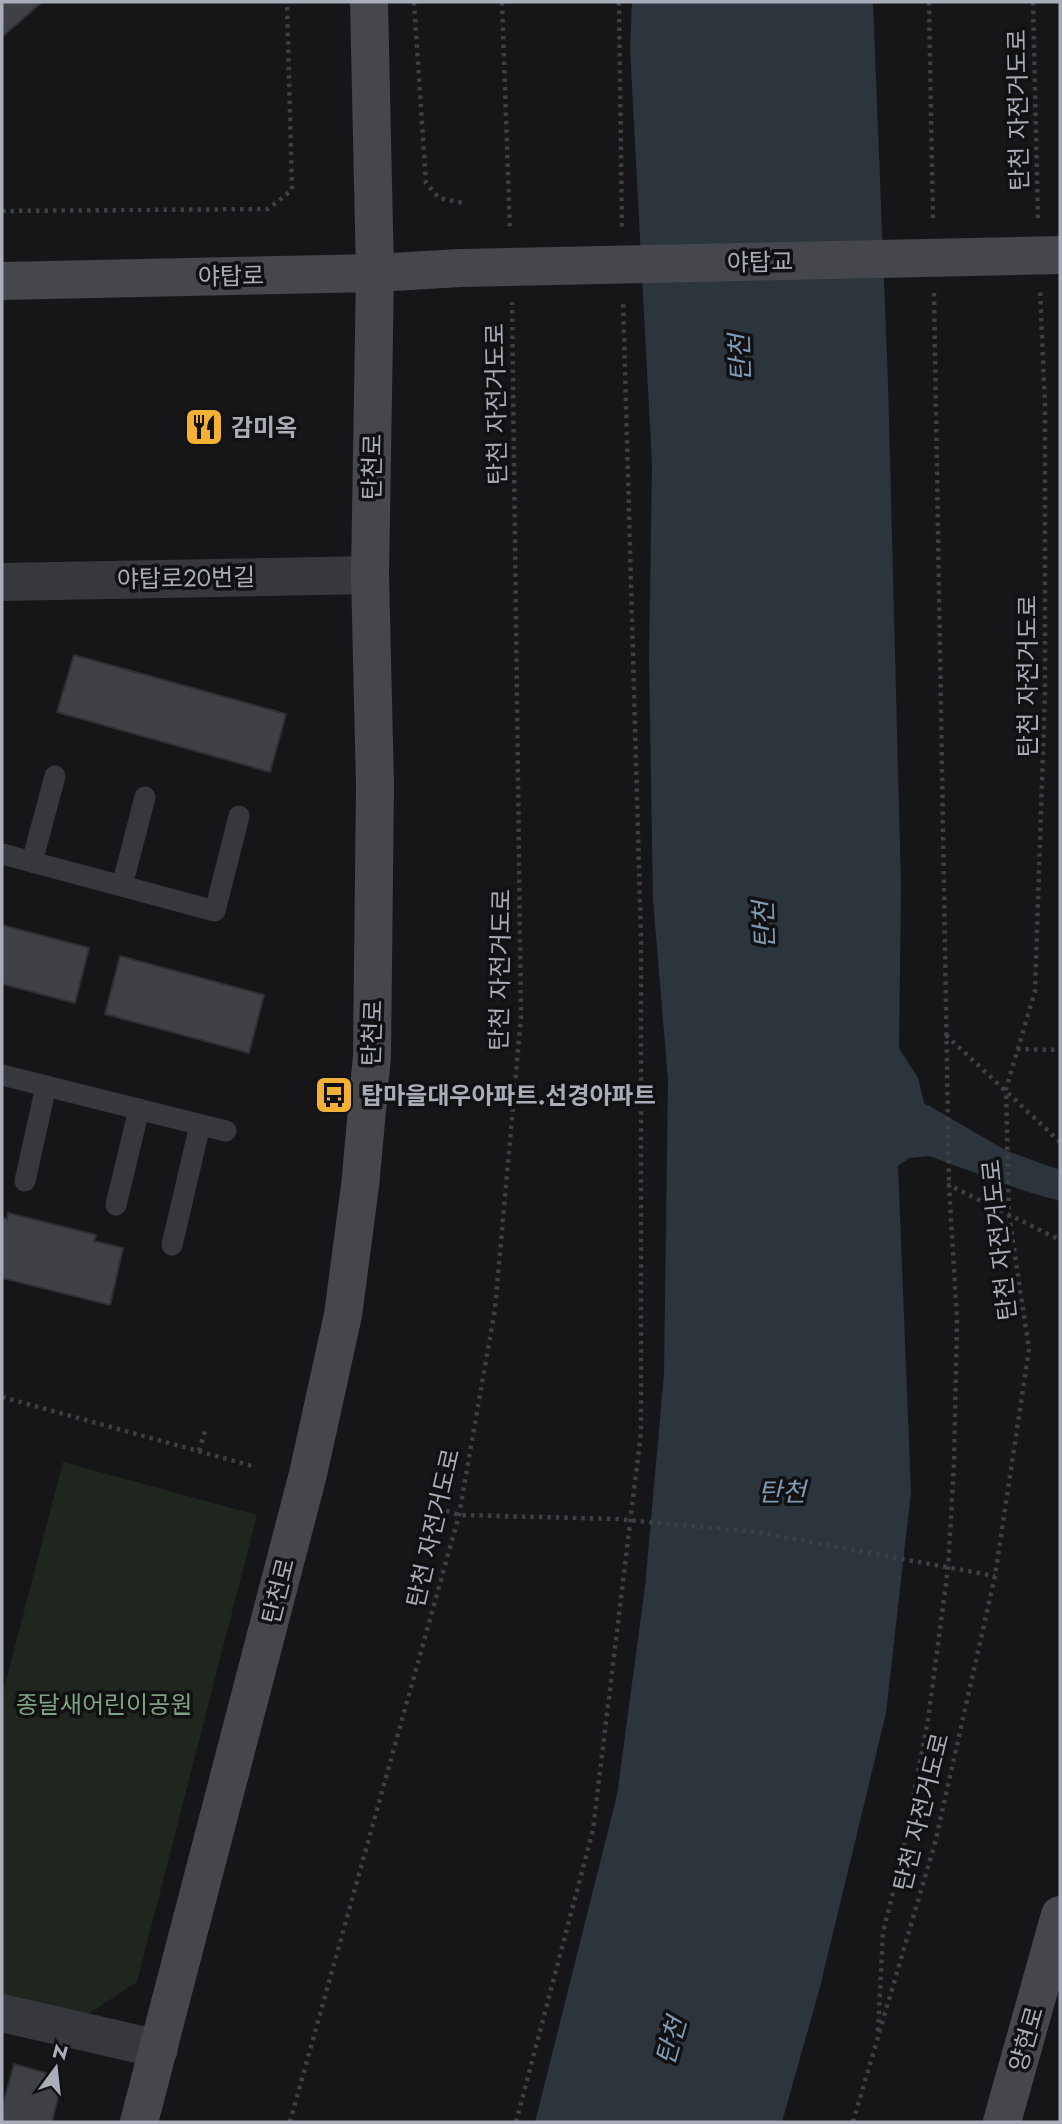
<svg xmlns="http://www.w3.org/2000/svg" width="1062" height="2124" font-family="Jost,'Noto Sans KR',sans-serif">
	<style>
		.green { fill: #1e261f }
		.water { fill: #2c353c }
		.building { fill: #404145; stroke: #303034; stroke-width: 2 }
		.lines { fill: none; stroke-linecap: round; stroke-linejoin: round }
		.path { stroke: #3d3f44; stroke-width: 4.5; stroke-dasharray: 3.5 5; stroke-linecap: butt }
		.lane { stroke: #37383d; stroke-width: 21 }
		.street { stroke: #37383d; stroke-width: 38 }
		.secondary { stroke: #45474d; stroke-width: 38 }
		.secondary-bridge { stroke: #45474d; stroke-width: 38 }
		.labels { text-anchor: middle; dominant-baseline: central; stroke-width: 7; stroke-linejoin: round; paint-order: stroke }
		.street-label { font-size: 24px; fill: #a8adb8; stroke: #111113 }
		.poi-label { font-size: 24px; font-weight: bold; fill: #a8adb8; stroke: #111113; text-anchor: start }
		.park-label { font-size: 24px; fill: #7fa381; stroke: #111113 }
		.water-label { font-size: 26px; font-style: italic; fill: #7f9bb3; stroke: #111113 }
	</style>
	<rect width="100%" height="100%" fill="#161618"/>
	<!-- green -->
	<polygon class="green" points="63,1462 257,1515 137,1982 68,2027 2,2011 2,1696"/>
	<!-- water -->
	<polygon class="water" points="632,2 873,2 888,383 901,886 899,1048 918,1078 924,1103 1007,1151 1060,1170 1060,1201 1025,1191 929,1156 909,1158 898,1166 911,1492 886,1713 820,1987 782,2122 535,2122 617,1795 645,1587 664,1374 668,1080 653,900 649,660 652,465 630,48"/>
	<!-- building -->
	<g class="building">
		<polygon points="2,2 42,2 2,37"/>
		<polygon points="74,655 286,714 270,772 57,712"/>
		<polygon points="2,925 89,948 75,1003 2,984"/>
		<polygon points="120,956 264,995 249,1053 105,1014"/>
		<polygon points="8,1213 96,1235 94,1241 123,1248 110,1305 2,1278 2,1218 7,1219"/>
		<polygon points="14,2064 53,2075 58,2097 52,2122 2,2122 2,2108"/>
	</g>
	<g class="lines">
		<!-- path -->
		<g class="path">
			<polyline points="414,2 426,183 439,198 464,203"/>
			<polyline points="502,2 510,231"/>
			<polyline points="619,2 622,230"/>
			<polyline points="929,2 933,221"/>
			<polyline points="1033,2 1038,221"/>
			<polyline points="2,211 268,209 292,190 287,2"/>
			<polyline points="934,293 949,1185"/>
			<polyline points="946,1035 1060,1142"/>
			<polyline points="1017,1049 1060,1050"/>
			<polyline points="2,1397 256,1467"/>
			<polyline points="199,1451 206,1427"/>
			<polyline points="438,1508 459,1515 616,1519 756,1532 995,1576"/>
			<polyline points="878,2031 883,1932 900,1866 928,1720 948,1568 954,1465 957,1320 949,1185 1060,1240"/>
			<polyline points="290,2122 459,1515 495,1309 521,1017 512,302"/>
			<polyline points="516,2122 593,1830 641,1432 641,939 623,299"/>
			<polyline points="853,2122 935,1843 995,1576 1029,1349 1009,1215 1006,1089 1035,991 1045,693 1045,406 1040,290"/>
		</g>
		<!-- lane -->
		<g class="lane">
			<polyline points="2,854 215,911 239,816"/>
			<polyline points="32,862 55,776"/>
			<polyline points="122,886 145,797"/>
			<polyline points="2,1075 226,1131"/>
			<polyline points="25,1181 46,1086"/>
			<polyline points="116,1205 139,1109"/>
			<polyline points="172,1245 200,1125"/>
		</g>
		<!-- street -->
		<g class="street">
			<polyline points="2,582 370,575"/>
			<polyline points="2,2013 159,2049"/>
		</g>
		<!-- secondary -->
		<g class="secondary">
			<polyline points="2,281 375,273 460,268"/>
			<polyline points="139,2122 308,1474 343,1315 360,1186 372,1056 375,785 370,575 375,273 369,2"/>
			<polyline points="1002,2122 1060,1915"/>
		</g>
		<!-- secondary-bridge -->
		<polyline class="secondary-bridge" points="460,268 1060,255"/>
	</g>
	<!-- icons -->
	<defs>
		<symbol id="restaurant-square" viewBox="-11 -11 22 22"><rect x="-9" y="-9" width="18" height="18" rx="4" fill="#f2b134" stroke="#111113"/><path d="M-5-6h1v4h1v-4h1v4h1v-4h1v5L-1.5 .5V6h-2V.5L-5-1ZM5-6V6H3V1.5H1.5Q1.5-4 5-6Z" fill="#111"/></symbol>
		<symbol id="bus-square" viewBox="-11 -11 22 22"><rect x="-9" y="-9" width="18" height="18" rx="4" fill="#f2b134" stroke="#111113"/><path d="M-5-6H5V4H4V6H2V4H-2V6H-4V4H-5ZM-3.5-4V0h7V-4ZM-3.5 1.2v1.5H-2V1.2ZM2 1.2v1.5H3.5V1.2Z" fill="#111"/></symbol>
	</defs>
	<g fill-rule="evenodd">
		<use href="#restaurant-square" x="182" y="405" width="44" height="44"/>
		<use href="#bus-square" x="312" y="1073" width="44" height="44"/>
	</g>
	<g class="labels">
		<!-- street labels -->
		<g class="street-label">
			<text transform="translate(1018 110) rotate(-91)">탄천 자전거도로</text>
			<text transform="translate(760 262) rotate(-1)">야탑교</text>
			<text transform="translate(231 276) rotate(-1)">야탑로</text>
			<text transform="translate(496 404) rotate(-91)">탄천 자전거도로</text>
			<text transform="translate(372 467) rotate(-89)">탄천로</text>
			<text transform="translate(186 578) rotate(-1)">야탑로20번길</text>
			<text transform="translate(1027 676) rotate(-90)">탄천 자전거도로</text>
			<text transform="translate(500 970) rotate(-89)">탄천 자전거도로</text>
			<text transform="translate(372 1033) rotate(-88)">탄천로</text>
			<text transform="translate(999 1240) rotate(-96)">탄천 자전거도로</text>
			<text transform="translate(433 1528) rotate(-77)">탄천 자전거도로</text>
			<text transform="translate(278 1591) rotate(-76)">탄천로</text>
			<text transform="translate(921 1812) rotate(-76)">탄천 자전거도로</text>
			<text transform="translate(1026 2039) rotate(-74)">양현로</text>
		</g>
		<!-- poi labels -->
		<g class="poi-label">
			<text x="231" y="427">감미옥</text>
			<text x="361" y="1095">탑마을대우아파트.선경아파트</text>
		</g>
		<!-- park labels -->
		<g class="park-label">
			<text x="104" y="1704">종달새어린이공원</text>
		</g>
		<!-- water labels -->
		<g class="water-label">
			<text transform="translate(740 358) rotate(-92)">탄천</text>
			<text transform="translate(764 925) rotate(-92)">탄천</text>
			<text x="782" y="1492">탄천</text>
			<text transform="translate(671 2041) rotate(-74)">탄천</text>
		</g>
	</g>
	<!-- border -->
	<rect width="1062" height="2124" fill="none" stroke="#a8adb8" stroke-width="7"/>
	<!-- north arrow -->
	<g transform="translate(56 2068) rotate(15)" stroke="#111113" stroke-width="5" paint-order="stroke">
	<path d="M0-5L12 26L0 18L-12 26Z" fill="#a8adb8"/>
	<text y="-10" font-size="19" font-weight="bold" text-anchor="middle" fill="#a8adb8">N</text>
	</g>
</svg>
